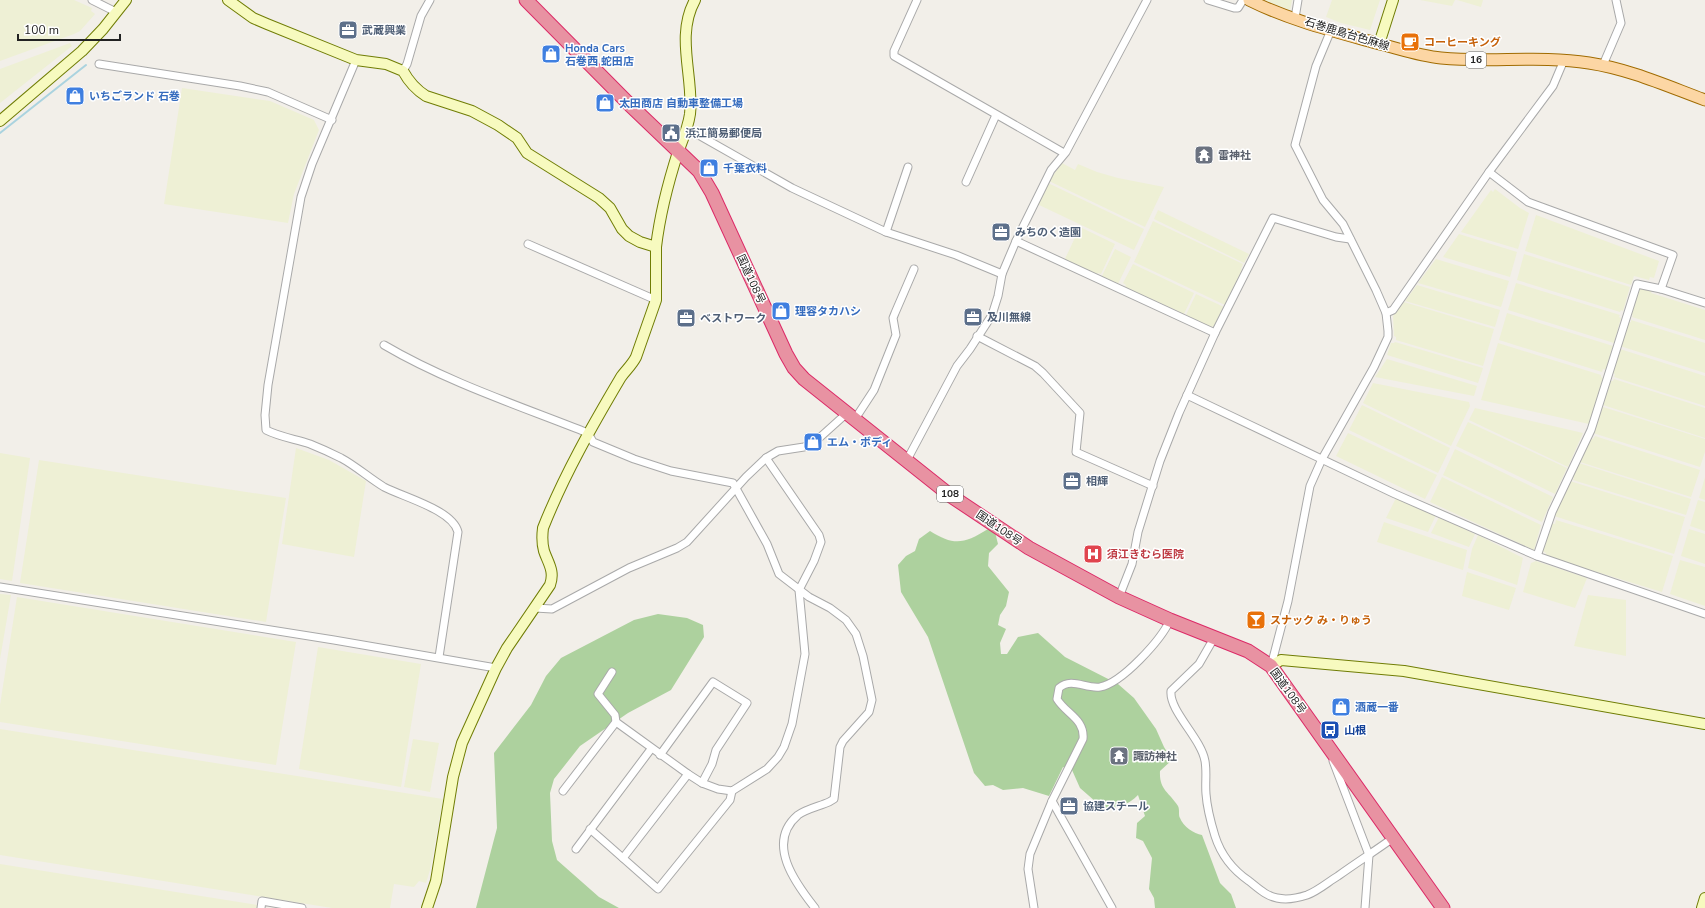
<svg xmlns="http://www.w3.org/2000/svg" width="1705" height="908" font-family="'Nunito Sans','Noto Sans JP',sans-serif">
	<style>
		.farmland { fill: #eef0d5 }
		.forest { fill: #add19e }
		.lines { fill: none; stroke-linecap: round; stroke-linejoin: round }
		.stream { stroke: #aad3df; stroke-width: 2 }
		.street-casing { stroke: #a9a9a9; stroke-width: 9 }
		.secondary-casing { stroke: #707d05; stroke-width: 12 }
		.primary-casing { stroke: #a06b00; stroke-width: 13 }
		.highway-casing { stroke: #dc2a67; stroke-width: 15 }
		.street { stroke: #fff; stroke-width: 7 }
		.secondary { stroke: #f7fabf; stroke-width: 10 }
		.primary { stroke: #fcd6a4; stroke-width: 11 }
		.highway { stroke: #e892a2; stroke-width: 13 }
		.labels { text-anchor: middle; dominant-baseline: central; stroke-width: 3; stroke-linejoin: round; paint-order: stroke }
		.shield { fill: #fff; stroke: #646464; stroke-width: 1 }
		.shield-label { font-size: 10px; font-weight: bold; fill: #222 }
		.service-label { font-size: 11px; font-weight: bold; fill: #4e5e75; stroke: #fff; text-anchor: start }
		.street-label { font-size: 11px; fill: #222; stroke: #fff }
		.food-label { font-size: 11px; font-weight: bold; fill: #c56008; stroke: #fff; text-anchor: start }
		.shop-label { font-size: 11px; font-weight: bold; fill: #366cbe; stroke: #fff; text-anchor: start }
		.worship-label { font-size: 11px; font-weight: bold; fill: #5b616d; stroke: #fff; text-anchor: start }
		.health-label { font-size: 11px; font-weight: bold; fill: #be3a42; stroke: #fff; text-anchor: start }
		.transit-label { font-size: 11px; font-weight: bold; fill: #164399; stroke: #fff; text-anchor: start }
	</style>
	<rect width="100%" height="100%" fill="#f2efe9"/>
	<!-- farmland -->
	<g class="farmland">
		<polygon points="0,0 74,0 92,8 91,11 95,14 80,31 74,34 0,61"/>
		<polygon points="1264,0 1292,0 1290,10 1269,2"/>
		<polygon points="1332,0 1380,0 1370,30 1341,23 1326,17"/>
		<polygon points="1420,0 1455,0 1452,6"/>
		<polygon points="1457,0 1483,0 1481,7"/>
		<polygon points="70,43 72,46 0,103 0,69"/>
		<polygon points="182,88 270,101 314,120 319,130 294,194 288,223 164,204"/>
		<polygon points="1062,163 1075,170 1078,164 1097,172 1118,178 1164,187 1145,227 1049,181"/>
		<polygon points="1048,183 1144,229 1134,250 1037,204"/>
		<polygon points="1495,189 1520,208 1529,213 1518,249 1461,232 1491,190 1493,192"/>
		<polygon points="1158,210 1249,254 1244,263 1154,219"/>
		<polygon points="1536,215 1659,261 1654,278 1650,277 1649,280 1634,276 1631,285 1525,251"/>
		<polygon points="1153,221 1243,264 1241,269 1242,270 1225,305 1134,262"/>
		<polygon points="1080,227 1115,244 1101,274 1098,273 1096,276 1064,261"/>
		<polygon points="1459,234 1517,252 1510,277 1443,257"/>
		<polygon points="1115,249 1131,257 1118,284 1116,282 1115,284 1101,278"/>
		<polygon points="1524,254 1630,287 1623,311 1621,310 1620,312 1517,280"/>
		<polygon points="1436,259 1509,281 1501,307 1418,283"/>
		<polygon points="1133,264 1194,293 1184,314 1125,287 1126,285 1123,283"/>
		<polygon points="1516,283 1620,315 1619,317 1621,318 1614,343 1508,310"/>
		<polygon points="1417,285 1500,310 1495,327 1405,301"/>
		<polygon points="1638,286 1652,291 1651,293 1705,310 1705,340 1632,317 1633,315 1630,314"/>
		<polygon points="1196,294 1224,307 1214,326 1211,327 1186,315"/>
		<polygon points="1404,302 1494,329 1483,366 1396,340 1396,337 1394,336 1393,316"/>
		<polygon points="1507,313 1613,346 1606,370 1603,369 1602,372 1499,340"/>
		<polygon points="1631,320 1705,343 1705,373 1620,346 1628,322 1631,322"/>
		<polygon points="1395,342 1483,368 1478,383 1387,355 1391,343 1394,343"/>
		<polygon points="1498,343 1601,375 1601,377 1603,378 1589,424 1481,400"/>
		<polygon points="1620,349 1705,376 1705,406 1614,377 1615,374 1612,373"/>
		<polygon points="1387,359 1477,386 1474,396 1375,377"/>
		<polygon points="1614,379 1705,408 1705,438 1603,405 1611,381 1613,381"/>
		<polygon points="1373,383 1469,402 1470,406 1451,446 1363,403"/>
		<polygon points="1362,405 1450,448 1438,473 1349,430"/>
		<polygon points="1603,407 1705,439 1705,452 1700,467 1593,433"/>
		<polygon points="1475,408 1583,433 1568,467 1469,420"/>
		<polygon points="1468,422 1567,468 1555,494 1456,446"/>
		<polygon points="1348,433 1437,475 1425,499 1336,456"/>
		<polygon points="1595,436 1700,470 1691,497 1580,462 1591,438 1593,439"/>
		<polygon points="296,448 329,460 366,481 354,557 282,544"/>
		<polygon points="1455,449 1553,497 1542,522 1443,475"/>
		<polygon points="0,453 30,458 12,581 0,579"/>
		<polygon points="39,460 286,498 266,622 20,583"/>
		<polygon points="1579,463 1691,499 1686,515 1573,480 1574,478 1572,477"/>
		<polygon points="1442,477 1541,525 1534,550 1430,502"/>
		<polygon points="1705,477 1705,500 1699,498"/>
		<polygon points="1570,481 1685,517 1674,554 1554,516"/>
		<polygon points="1396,498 1436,515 1428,532 1386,518"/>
		<polygon points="1698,500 1705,502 1705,531 1690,526"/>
		<polygon points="1439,517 1475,534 1469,547 1431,533"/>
		<polygon points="1556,520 1673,556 1662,592 1545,556 1546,553 1542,551 1551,523 1555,524"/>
		<polygon points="1384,522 1467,550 1463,570 1377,542"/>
		<polygon points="1689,529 1705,534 1705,564 1681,556"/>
		<polygon points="1478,535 1523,558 1517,585 1468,568 1472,549"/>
		<polygon points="1680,560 1705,567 1705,606 1670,594"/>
		<polygon points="1536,561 1587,578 1575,608 1523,592 1531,563"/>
		<polygon points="1467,572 1516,588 1509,610 1462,596"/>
		<polygon points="0,594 11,595 0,659"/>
		<polygon points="1588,595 1626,600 1626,656 1574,646"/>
		<polygon points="17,597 296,642 276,765 0,722 0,705"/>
		<polygon points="318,647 421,664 401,787 299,769"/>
		<polygon points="0,729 443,799 430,870 426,883 419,881 414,887 394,884 390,908 332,908 0,855"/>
		<polygon points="413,739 439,743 430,792 404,787"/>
		<polygon points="0,864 257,905 257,908 0,908"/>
	</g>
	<!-- forest -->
	<g class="forest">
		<path d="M988,529L995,532L998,544L989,553L988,566L1009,592L1006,606L1000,615L998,625L1006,629L1000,643L1001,654H1007L1018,637L1038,633L1065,657L1118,684L1134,698L1156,729L1164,747L1172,760L1160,771C1159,790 1169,792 1178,806C1180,810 1178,815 1180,818C1183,826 1194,834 1202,835L1220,883L1231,894L1236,908H1155L1154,898L1149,889L1152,858L1143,841L1136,838L1137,823L1145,816L1138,795C1128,805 1119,808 1104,809L1080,788L1072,770L1063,767L1049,796L1023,788L1003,790L993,785L985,786L974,773L928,637L901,592L898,565L906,556L915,551L919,539L930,531C954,546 964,544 988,529Z"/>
		<polygon points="658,614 687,618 703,625 704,637 671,690 628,713 580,746 554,779 550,793 552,841 557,860 599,897 619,908 476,908 497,828 494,753 531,705 546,676 561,658 634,620"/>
	</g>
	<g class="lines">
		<!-- stream -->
		<polyline class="stream" points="0,133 86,65"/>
		<defs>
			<g id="street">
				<polyline points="92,0 116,12"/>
				<polyline points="917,0 894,51 894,56 1064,153"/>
				<polyline points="1208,0 1234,8 1238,8 1243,0"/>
				<polyline points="1295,18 1298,0"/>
				<path d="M356,60L312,164L301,197L268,385L265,415L266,430C280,437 295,439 310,444C320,448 331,453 341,458C356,466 369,478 384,487C403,497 453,510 458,532L439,657"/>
				<polyline points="99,64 240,86 268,92 332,120"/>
				<polyline points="1603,65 1621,23 1616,0"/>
				<polyline points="403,71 407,64 421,16 430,0"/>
				<polyline points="688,129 792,188 886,232 956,255 1002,274"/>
				<polyline points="1489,172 1528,202 1673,255 1661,289"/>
				<polyline points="966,182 996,115"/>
				<polyline points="886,232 908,167"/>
				<polyline points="1016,241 1215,333"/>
				<polyline points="528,244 656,300"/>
				<polyline points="1386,313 1393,310 1489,172 1553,86 1564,60"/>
				<polyline points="977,336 1035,366 1043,373 1080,413 1076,452 1153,486"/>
				<path d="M384,345C447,382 520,406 588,433L593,442L634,459L671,471L733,483L767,544L779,574L809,597L830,608L846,620L856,634L863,656L872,700L869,712L843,741L840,747L834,799L829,802C820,806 806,809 798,815C765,843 796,884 815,908"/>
				<polyline points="1187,395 1395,494 1537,556 1705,614"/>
				<polyline points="855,419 874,390 896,335 893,318 895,313 914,269"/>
				<polyline points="907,460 957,366 970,349 992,315 998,296 1002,274 1016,241 1051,170 1066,152 1147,0"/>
				<polyline points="1537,556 1552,512 1591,430 1637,284 1661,289 1705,303"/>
				<polyline points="0,587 334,640 496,668"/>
				<polyline points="1119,597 1132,564 1138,532 1160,461 1179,413 1215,333 1273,218 1336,237 1350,239"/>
				<polyline points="535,608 552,609 629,568 677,548 687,542 746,477 766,458 778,451 804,447 817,440 847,413"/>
				<path d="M1214,638L1199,664L1171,691C1169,711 1201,738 1205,761C1207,772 1205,783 1206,794C1207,808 1211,823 1215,836C1221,855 1233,870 1249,881C1258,888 1266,896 1277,898C1286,900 1298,898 1307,895C1318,891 1328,882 1338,876C1356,863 1375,851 1393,838"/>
				<polyline points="1271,666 1288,601 1310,486 1322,459 1374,367 1388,337 1388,331 1386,313 1376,290 1343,224 1323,200 1295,145 1316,66 1331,30"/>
				<polyline points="612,672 598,694 615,715 616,722 688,774 702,783 718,789 732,791 767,769 778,757 784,747 792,724 805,654 799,590 814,561 821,542 819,535 766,458"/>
				<polyline points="660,755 713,682 747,703 716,750 712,764 702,783"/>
				<polyline points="1333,761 1369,855 1365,908"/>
				<polyline points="563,791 616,722"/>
				<polyline points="1052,801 1112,908"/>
				<polyline points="590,829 658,889 730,800 732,791"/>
				<polyline points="576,849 651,749"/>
				<polyline points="623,858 688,774"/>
				<polyline points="261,908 262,901 302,908"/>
				<path d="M1034,908L1028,869L1030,854L1052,801L1083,739C1085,719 1066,714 1057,699L1059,688C1072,677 1085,689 1100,687C1122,683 1161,640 1170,620"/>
			</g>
			<g id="secondary">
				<path d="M228,0L253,18L267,24L356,60L386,64L403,71C409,82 415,89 426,96L472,111L498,125L517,138L527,153L599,198L610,208L622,229L629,236L640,242L656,247V300L636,357C632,365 626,370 621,377C592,426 564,475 543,528C542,536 542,544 544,551C548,563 555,571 550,585L507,648L496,668L462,743L453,777L436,881L427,908"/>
				<polyline points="1379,44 1393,0"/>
				<polyline points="0,121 82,51 103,29 126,0"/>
				<path d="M656,247C660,214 668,183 678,152C683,139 688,128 690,114C694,77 675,36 695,0"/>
				<polyline points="1271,666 1281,660 1404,671 1705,724"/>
				<polyline points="1702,908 1705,898"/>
			</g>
			<path id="primary" d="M1249,0C1289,20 1333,31 1376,43C1397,48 1419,56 1441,58C1490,63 1540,55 1589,63C1629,69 1667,86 1705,100"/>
			<polyline id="highway" points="526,0 630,105 699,171 712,193 786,354 794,368 804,379 951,496 1029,548 1119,597 1170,620 1248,651 1271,666 1443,908"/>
		</defs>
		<!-- street casing -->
		<use href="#street" class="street-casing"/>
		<!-- secondary casing -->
		<use href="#secondary" class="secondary-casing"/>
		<!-- primary casing -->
		<use href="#primary" class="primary-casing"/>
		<!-- highway casing -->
		<use href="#highway" class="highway-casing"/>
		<!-- street -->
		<use href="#street" class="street"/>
		<!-- secondary -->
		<use href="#secondary" class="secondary"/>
		<!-- primary -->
		<use href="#primary" class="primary"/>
		<!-- highway -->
		<use href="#highway" class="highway"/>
	</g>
	<!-- icons -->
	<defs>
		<symbol id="office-square" viewBox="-11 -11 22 22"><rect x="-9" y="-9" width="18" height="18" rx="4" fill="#5c6f8a" stroke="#fff"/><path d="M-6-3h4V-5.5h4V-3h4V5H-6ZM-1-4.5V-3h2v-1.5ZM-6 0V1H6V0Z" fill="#fff"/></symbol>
		<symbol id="cafe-square" viewBox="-11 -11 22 22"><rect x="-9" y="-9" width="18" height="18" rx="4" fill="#e8710a" stroke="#fff"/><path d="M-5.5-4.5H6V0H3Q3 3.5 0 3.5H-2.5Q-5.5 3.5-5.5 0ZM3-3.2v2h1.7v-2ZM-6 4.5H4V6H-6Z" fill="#fff"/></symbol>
		<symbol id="shop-square" viewBox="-11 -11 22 22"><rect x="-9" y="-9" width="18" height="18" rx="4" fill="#3f7fe0" stroke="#fff"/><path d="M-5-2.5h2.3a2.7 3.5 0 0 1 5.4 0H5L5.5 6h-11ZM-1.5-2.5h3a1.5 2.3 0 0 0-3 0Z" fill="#fff"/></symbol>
		<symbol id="civic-square" viewBox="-11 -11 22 22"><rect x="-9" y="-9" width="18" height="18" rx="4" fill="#5c6f8a" stroke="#fff"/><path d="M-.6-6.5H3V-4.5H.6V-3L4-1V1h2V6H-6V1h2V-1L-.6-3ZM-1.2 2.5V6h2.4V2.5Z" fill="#fff"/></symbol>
		<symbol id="temple-square" viewBox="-11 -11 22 22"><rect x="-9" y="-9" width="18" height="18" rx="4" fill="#6b7280" stroke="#fff"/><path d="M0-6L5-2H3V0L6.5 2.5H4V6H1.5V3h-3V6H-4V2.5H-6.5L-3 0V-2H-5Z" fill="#fff"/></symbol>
		<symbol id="hospital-square" viewBox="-11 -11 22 22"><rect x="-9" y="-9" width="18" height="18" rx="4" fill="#e0444e" stroke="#fff"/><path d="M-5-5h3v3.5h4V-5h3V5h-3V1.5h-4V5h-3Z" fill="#fff"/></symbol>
		<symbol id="bar-square" viewBox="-11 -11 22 22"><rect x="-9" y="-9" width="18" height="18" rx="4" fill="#e8710a" stroke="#fff"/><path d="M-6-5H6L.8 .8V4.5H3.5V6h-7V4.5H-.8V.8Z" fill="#fff"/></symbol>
		<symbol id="bus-square" viewBox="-11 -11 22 22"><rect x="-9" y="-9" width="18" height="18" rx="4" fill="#1a4fb4" stroke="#fff"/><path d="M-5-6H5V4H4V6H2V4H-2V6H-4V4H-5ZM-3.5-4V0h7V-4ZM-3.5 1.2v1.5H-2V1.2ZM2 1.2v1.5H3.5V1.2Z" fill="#fff"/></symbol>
	</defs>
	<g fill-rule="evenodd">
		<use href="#office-square" x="337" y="19" width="22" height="22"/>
		<use href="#cafe-square" x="1399" y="31" width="22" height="22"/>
		<use href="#shop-square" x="540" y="43" width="22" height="22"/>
		<use href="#shop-square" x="64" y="85" width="22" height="22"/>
		<use href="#shop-square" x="594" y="92" width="22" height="22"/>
		<use href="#civic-square" x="660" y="122" width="22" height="22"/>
		<use href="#temple-square" x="1193" y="144" width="22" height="22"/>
		<use href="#shop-square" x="698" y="157" width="22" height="22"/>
		<use href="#office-square" x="990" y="221" width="22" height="22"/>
		<use href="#shop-square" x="770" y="300" width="22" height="22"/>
		<use href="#office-square" x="962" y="306" width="22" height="22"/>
		<use href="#office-square" x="675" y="307" width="22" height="22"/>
		<use href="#shop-square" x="802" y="431" width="22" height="22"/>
		<use href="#office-square" x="1061" y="470" width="22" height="22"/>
		<use href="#hospital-square" x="1082" y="543" width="22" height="22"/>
		<use href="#bar-square" x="1245" y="609" width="22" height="22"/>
		<use href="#shop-square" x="1330" y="696" width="22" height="22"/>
		<use href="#bus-square" x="1319" y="719" width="22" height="22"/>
		<use href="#temple-square" x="1108" y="745" width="22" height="22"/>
		<use href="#office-square" x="1058" y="795" width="22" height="22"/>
	</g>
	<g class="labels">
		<!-- shield labels -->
		<g class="shield">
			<rect x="1466" y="52" width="20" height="16" rx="3"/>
			<rect x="937" y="486" width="26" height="16" rx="3"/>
		</g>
		<g class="shield-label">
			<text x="1476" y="60">16</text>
			<text x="950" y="494">108</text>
		</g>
		<!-- service labels -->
		<g class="service-label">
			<text x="362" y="30">武蔵興業</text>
			<text x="685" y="133">浜江簡易郵便局</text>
			<text x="1015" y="232">みちのく造園</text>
			<text x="987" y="317">及川無線</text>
			<text x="700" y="318">ベストワーク</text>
			<text x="1086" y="481">相輝</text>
			<text x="1083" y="806">協建スチール</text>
		</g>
		<!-- street labels -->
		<g class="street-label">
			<text transform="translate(1347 34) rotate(17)">石巻鹿島台色麻線</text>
			<text transform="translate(751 279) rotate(65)">国道108号</text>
			<text transform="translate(999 528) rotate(34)">国道108号</text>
			<text transform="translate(1288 691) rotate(54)">国道108号</text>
		</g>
		<!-- food labels -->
		<g class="food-label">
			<text x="1424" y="42">コーヒーキング</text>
			<text x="1270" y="620">スナック み・りゅう</text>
		</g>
		<!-- shop labels -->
		<g class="shop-label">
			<text x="565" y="48">Honda Cars<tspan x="565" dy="13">石巻西 蛇田店</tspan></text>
			<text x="89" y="96">いちごランド 石巻</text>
			<text x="619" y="103">太田商店 自動車整備工場</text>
			<text x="723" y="168">千葉衣料</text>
			<text x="795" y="311">理容タカハシ</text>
			<text x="827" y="442">エム・ボディ</text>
			<text x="1355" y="707">酒蔵一番</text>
		</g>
		<!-- worship labels -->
		<g class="worship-label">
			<text x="1218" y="155">雷神社</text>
			<text x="1133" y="756">諏訪神社</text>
		</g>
		<!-- health labels -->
		<g class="health-label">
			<text x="1107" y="554">須江きむら医院</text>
		</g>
		<!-- transit labels -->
		<g class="transit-label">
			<text x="1344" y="730">山根</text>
		</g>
	</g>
	<!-- scale -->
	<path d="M18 34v6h102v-6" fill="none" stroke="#222222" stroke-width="2"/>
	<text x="24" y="34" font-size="12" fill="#222222" stroke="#ffffff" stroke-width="3" paint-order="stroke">100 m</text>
</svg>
